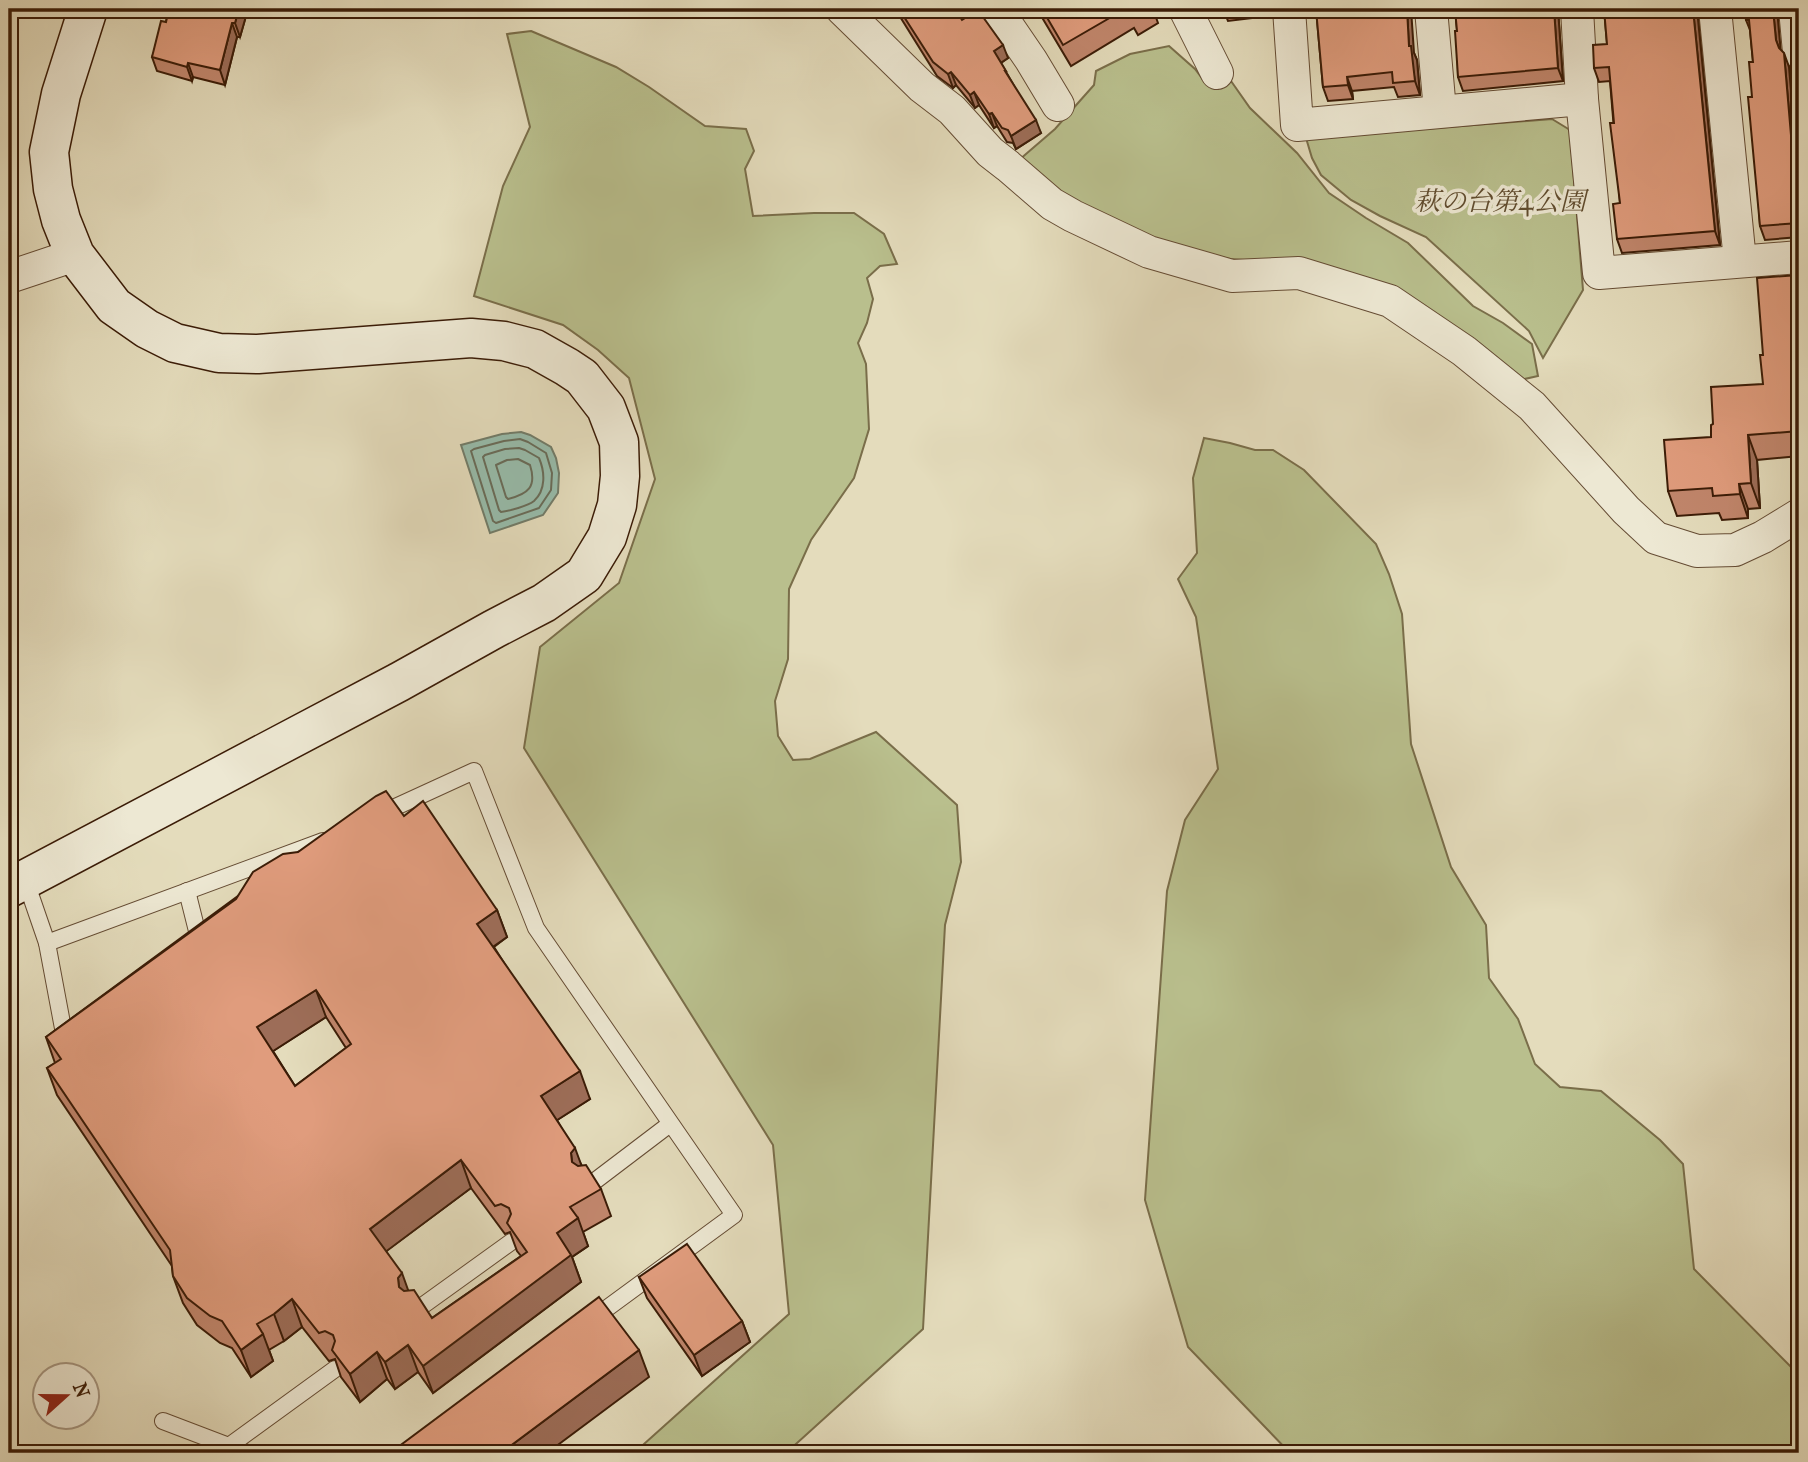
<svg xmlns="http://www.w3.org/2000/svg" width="1808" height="1462" font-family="'IM FELL French Canon','Noto Serif JP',serif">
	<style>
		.green { fill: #b9bf8d; stroke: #7a6e4a; stroke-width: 2 }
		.water { fill: #97bcab; stroke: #727c69; stroke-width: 2 }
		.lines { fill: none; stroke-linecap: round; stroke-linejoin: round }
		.shore { stroke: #696c59; stroke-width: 2 }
		.lane-casing { stroke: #654c34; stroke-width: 18 }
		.street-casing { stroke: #654c34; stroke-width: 34 }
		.secondary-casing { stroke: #3b1c07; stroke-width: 41 }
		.lane { stroke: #ede8d3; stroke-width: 16 }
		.street { stroke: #ede8d3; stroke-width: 32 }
		.secondary { stroke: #ede8d3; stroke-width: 38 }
		.wall { fill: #c1866c; stroke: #3b1c07; stroke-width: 2; fill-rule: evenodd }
		.shaded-wall { fill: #9d6d58; stroke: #3b1c07; stroke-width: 2 }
		.building { fill: #e09c7d; stroke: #3b1c07; stroke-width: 2; fill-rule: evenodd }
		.labels { text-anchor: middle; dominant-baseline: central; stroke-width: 7; stroke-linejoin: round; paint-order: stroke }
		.park-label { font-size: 26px; font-style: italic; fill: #614d2f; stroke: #ede8d3 }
	</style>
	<rect width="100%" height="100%" fill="#e4dcbc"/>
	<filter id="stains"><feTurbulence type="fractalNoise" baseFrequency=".00286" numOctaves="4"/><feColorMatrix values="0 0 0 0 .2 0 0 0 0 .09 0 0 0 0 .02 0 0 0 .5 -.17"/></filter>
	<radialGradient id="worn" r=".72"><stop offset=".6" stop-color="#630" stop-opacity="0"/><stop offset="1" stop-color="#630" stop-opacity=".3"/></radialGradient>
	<!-- green -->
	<g class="green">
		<polygon points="531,31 616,67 649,87 705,126 746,129 754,151 745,169 753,216 814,213 854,213 884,234 897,264 880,266 867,278 873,299 867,323 858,343 866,364 869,429 854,478 811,540 789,589 788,659 775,701 778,736 793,760 810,759 876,732 957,805 961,862 945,925 923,1329 786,1453 634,1453 789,1314 773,1145 524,748 540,647 619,583 655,479 629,378 598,350 563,325 474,296 503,186 530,127 507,34"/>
		<polygon points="1169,46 1195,69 1207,85 1231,81 1250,108 1297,153 1329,193 1366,218 1408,243 1473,306 1503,323 1532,344 1538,376 1520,380 1299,264 1230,259 1164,245 1058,195 1019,160 1055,129 1078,103 1094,85 1096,71 1130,54"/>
		<polygon points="1552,119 1570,130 1583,290 1543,358 1529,331 1426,237 1380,216 1351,200 1321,175 1312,158 1306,138"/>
		<polygon points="1204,438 1230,443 1255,450 1273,450 1304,470 1376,544 1389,574 1402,614 1411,744 1451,867 1486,925 1489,978 1518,1019 1535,1064 1560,1087 1601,1091 1660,1140 1683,1164 1694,1269 1799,1375 1799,1453 1290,1453 1188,1347 1145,1200 1167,891 1185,820 1218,769 1196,617 1178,579 1197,553 1193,478"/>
	</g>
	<!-- water -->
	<polygon class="water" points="521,432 530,435 551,447 556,458 559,473 558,493 543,515 490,533 461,445 502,434"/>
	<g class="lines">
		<!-- shore -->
		<g class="shore">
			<polygon points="520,439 528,442 546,453 552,473 551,490 539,508 496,523 493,521 471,451 474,449 504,441"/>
			<path d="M519,448L525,450L539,458C545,472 546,490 534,501C528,506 509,511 501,512L499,510L483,457L485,455L505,449Z"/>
			<path d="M518,459L530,465C537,487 528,494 508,499L506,497L496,465L507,460Z"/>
		</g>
		<defs>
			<g id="lane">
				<polyline points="378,815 474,771 536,928 734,1215 591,1320"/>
				<polyline points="25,879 47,943 323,841"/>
				<polyline points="187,891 200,943 197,945"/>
				<polyline points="47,943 65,1039 70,1035"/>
				<polyline points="591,1184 670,1124"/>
				<polyline points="418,1309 511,1242"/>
				<polyline points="163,1421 247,1453"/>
				<polyline points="229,1446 335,1369"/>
			</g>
			<g id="street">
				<polyline points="842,9 922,87 952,110 990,152 1008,166 1052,204 1073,216 1149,252 1232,276 1299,273 1390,301 1464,351 1532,406 1626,510 1656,538 1697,551 1735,550 1763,537 1799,515"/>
				<polyline points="996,9 1031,60 1058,105"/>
				<polyline points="1185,9 1217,73"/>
				<polyline points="1289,9 1297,125 1582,99 1599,273 1799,257"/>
				<polyline points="1431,9 1440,111"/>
				<polyline points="1577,9 1582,99"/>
				<polyline points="1715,9 1740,261"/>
				<polyline points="1795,9 1799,52"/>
				<polyline points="9,277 75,255"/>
			</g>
			<polyline id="secondary" points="9,888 399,682 494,629 544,603 584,575 607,537 617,505 620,476 619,442 606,408 582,377 567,367 535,349 504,341 471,338 258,354 219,353 175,343 147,329 114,306 75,255 61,220 53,189 49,152 61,94 88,9"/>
		</defs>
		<!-- lane casing -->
		<use href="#lane" class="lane-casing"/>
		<!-- street casing -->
		<use href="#street" class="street-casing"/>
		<!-- secondary casing -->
		<use href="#secondary" class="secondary-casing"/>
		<!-- lane -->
		<use href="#lane" class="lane"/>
		<!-- street -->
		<use href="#street" class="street"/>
		<!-- secondary -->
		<use href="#secondary" class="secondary"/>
	</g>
	<!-- wall -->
	<g class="wall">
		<polygon points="169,9 248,9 240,37 237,37 225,85 193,77 192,81 157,71 152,57 166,22"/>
		<polygon points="897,9 955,9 962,20 1008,58 1001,63 1041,133 1016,149 1013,143 1007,142 997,126 994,128 979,105 975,108 956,85 953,88 937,76 899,15"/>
		<polygon points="1037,9 1153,9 1158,23 1138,35 1134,28 1071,66"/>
		<polygon points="1223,9 1269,9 1270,16 1228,21"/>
		<polygon points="1316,9 1414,53 1417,60 1420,95 1398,97 1394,87 1352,91 1353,99 1328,101 1323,87"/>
		<polygon points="1455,9 1558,9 1563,81 1463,91 1458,77 1457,31"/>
		<polygon points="1604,9 1697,9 1720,245 1622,253 1617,239 1620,203 1610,81 1599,82 1594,68 1607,44"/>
		<polygon points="1745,9 1777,9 1780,50 1789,67 1799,184 1799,237 1765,240 1760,226 1752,97 1753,62 1750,30 1746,20"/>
		<polygon points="1799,275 1799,456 1757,460 1760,508 1748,509 1748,518 1722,520 1719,513 1677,516 1668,491 1711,437 1713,424 1763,384 1763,355"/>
		<path d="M404,816L497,910L507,937L494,947L590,1099L557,1120L582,1166L601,1189L611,1216L583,1232L588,1246L572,1257L581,1282L433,1393L418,1372L395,1389L387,1379L360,1402L341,1377L335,1359L329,1361L302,1327L284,1341L269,1350L273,1361L251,1377L232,1348L220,1343L197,1325L183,1303L173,1276L172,1266L57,1095L47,1068L55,1063L46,1037L298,852ZM326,1017L346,1048L295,1086L273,1051ZM471,1188L505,1234L510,1232L517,1251L521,1256L432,1318L408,1291L386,1251Z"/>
		<polygon points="639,1277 742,1321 750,1342 702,1376 647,1298"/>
	</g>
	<!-- shaded-wall -->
	<g class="shaded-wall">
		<polygon points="239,9 248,9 240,37 235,23"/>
		<polygon points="1407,9 1411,9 1414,53 1417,60 1420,95 1415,81 1409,46"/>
		<polygon points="1554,9 1558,9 1563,81 1558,68"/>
		<polygon points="1693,9 1697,9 1720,245 1715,231"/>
		<polygon points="1773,9 1777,9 1781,54 1776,40"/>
		<polygon points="232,23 237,37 225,85 220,70"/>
		<polygon points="1003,45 1008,58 999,64 994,51"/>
		<polygon points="1784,53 1789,67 1799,184 1799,202 1796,194"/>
		<polygon points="188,63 193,77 192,81 187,67"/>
		<polygon points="951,72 956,85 953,88 948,74"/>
		<polygon points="1347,77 1352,91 1353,99 1348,85"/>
		<polygon points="974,92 979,105 975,108 970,95"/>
		<polygon points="992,113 997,126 994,128 989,114"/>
		<polygon points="1036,120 1041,133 1016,149 1011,136"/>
		<polygon points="1748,435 1757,460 1760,508 1751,483"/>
		<polygon points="1739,484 1748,509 1748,518 1740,494"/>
		<polygon points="497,910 507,937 487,951 477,924"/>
		<polygon points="316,990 326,1017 267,1055 257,1027"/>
		<polygon points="580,1071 590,1099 551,1124 541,1096"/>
		<polygon points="575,1148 585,1175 572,1162 571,1153"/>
		<polygon points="461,1160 471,1188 380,1256 370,1229"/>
		<polygon points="578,1218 588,1246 572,1257 581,1282 433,1393 423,1366 557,1233"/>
		<polygon points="402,1273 412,1301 399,1287 398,1278"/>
		<polygon points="292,1299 302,1327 284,1341 274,1314"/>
		<polygon points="742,1321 750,1342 702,1376 694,1355"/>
		<polygon points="263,1334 273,1361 251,1377 241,1350"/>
		<polygon points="408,1345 418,1372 395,1389 385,1362"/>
		<polygon points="639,1350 649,1377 547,1453 501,1453"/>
		<polygon points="377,1352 387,1379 360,1402 350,1374"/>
	</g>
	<!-- building -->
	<g class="building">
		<polygon points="169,9 239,9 235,23 232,23 220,70 188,63 187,67 152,57 161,21 166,22"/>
		<polygon points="899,9 955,9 962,20 978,10 1003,45 994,51 1006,71 1005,71 1036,120 1011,136 1008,130 1002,128 992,113 989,114 974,92 970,95 951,72 948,74 933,62"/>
		<polygon points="1042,9 1125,9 1063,45"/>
		<polygon points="1128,9 1139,9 1131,14"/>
		<polygon points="1316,9 1407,9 1409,46 1411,46 1415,81 1393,83 1392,72 1347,77 1348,85 1323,87"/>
		<polygon points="1455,9 1554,9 1558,68 1458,77 1455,31 1457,31"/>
		<polygon points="1604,9 1693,9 1715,231 1617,239 1613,204 1620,203 1610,123 1614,123 1609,67 1594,68 1593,45 1607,44"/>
		<polygon points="1745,9 1773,9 1776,40 1779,48 1784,53 1796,194 1799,194 1799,223 1760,226 1748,97 1752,97 1749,62 1753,62 1749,20 1746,20"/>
		<polygon points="1799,275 1799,431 1748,435 1751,483 1739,484 1740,494 1713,496 1712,488 1668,491 1664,440 1711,437 1711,425 1713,424 1711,387 1763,384 1760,355 1763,355 1757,278"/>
		<path d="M386,791L404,816L423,801L497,910L477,924L580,1071L541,1096L575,1148L571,1153L572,1162L578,1166L586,1165L601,1189L570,1207L578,1218L557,1233L571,1255L423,1366L408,1345L385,1362L377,1352L350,1374L332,1350L335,1341L333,1335L325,1331L319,1333L292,1299L274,1314L257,1324L263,1334L241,1350L222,1321L210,1316L187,1298L173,1276L170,1250L47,1068L61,1059L46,1037L236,899L253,872L283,854L298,852L376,796ZM316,990L351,1044L295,1086L257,1027ZM461,1160L495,1206L501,1204L509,1208L511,1214L507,1223L527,1252L432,1318L414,1290L404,1291L399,1287L398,1278L402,1273L370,1229Z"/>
		<polygon points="687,1244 742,1321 694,1355 639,1277"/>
		<polygon points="599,1297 639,1350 501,1453 390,1453"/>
	</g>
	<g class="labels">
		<!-- park labels -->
		<g class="park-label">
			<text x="1500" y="201">萩の台第4公園</text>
		</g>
	</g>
	<!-- margin -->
	<rect width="1808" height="1462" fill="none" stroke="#e4dcbc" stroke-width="35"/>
	<rect x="10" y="10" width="1787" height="1441" fill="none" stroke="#3b1c07" stroke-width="3.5"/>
	<rect x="18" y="18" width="1773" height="1427" fill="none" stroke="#3b1c07" stroke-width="2"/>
	<!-- north arrow -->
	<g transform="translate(66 1396) rotate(69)"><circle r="33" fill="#ede8d3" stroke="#a69681" stroke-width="2"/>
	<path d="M0-5L12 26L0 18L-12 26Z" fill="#8f2418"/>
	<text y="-10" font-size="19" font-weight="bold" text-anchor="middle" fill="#3b1c07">N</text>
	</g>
	<rect width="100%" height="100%" filter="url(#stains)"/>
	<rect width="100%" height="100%" fill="url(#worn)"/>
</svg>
